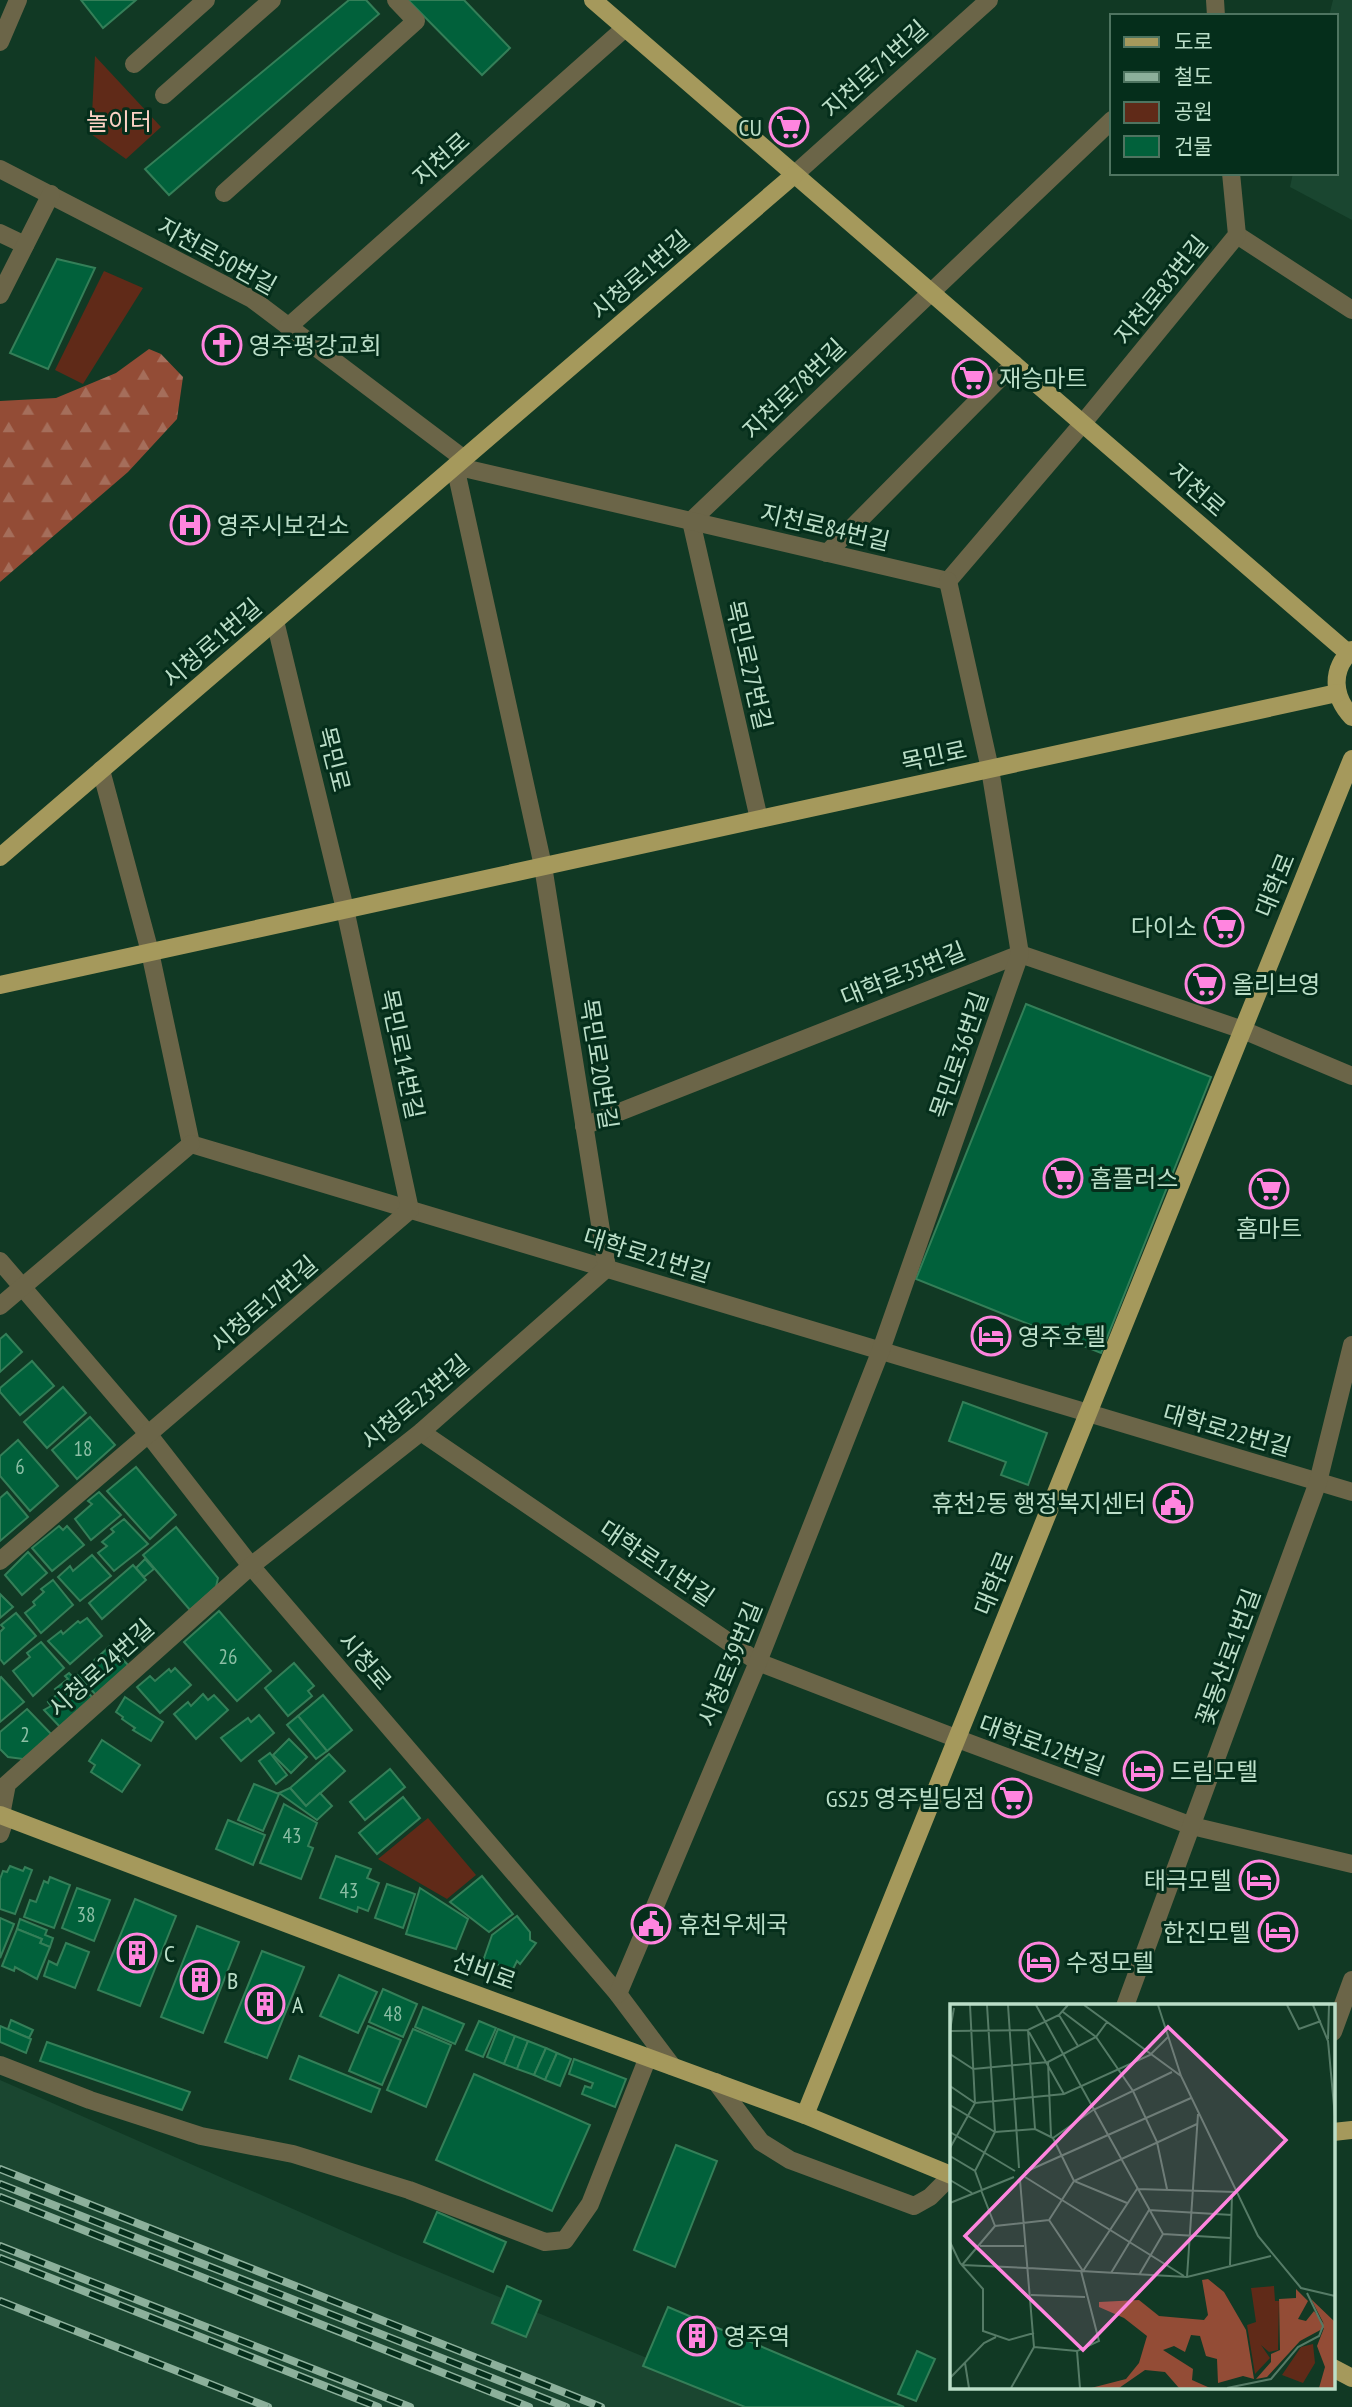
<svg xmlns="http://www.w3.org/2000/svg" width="1352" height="2407" font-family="'PT Sans Narrow','Noto Sans KR',sans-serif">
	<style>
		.built { fill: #1a4630 }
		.green { fill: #602a18 }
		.forest { fill: url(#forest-firs) }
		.building { fill: #01613b; stroke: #347f58; stroke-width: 2 }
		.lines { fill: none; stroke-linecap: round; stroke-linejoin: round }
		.minor { stroke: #6b6548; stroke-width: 18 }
		.major { stroke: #a5995c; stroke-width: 18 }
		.rail-casing { stroke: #8cb09b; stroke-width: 8 }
		.rail { stroke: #052e1b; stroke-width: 5; stroke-dasharray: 16; stroke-linecap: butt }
		.labels { text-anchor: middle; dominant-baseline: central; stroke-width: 6; stroke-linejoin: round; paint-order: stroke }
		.number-label { font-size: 21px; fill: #8cbfa5 }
		.street-label { font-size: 24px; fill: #bbdec8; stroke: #052e1b }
		.park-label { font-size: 24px; fill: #fcd1c4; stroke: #052e1b }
		.poi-label { font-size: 24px; fill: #bbdec8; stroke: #052e1b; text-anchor: start }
		.inset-road { fill: none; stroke: #557b66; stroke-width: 2 }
		.view { fill: #ff85df; fill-opacity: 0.15; stroke: #ff85df; stroke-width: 3.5 }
		.inset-edge { fill: none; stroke: #bbdec8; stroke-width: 3.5 }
	</style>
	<defs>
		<pattern id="forest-firs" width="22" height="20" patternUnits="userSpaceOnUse" patternTransform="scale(1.75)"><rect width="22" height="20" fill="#934c36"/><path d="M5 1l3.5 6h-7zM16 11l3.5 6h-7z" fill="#a56e5b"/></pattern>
	</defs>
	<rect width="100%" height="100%" fill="#113924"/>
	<!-- built -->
	<g class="built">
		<polygon points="1333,0 1352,0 1352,220 1290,187 1293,173 1336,173 1336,16 1329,16"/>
		<polygon points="0,2080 393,2253 765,2407 0,2407"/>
	</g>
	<!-- green -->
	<g class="green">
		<polygon points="95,56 161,127 126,159 91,134"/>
		<polygon points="104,271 143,288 83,384 55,370"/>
		<polygon points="428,1818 476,1875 447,1899 378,1859"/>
	</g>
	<!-- forest -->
	<polygon class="forest" points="149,349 161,354 183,377 177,419 128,472 0,582 0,401 56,398 116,373"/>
	<!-- building -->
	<g class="building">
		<polygon points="81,0 136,0 103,28"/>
		<polygon points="349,0 366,0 379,14 169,195 145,169"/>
		<polygon points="408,0 464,0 510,48 482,75"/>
		<polygon points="57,259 95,268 48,369 10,353"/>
		<polygon points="1026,1004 1211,1077 1101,1353 916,1279"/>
		<polygon points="6,1334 22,1352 0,1372 0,1339"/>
		<polygon points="32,1361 54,1386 20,1415 0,1392 0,1388"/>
		<polygon points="63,1387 86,1413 47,1448 24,1422"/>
		<polygon points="963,1402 1047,1433 1028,1485 1001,1475 1006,1462 949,1441"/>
		<polygon points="90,1417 115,1445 77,1479 52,1450"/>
		<polygon points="18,1440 58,1486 30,1511 0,1476 0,1456"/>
		<polygon points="136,1467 176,1515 150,1539 107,1491"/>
		<polygon points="7,1492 28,1517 0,1541 0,1498"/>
		<polygon points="99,1492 121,1515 91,1540 75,1519 92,1504 88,1501"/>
		<polygon points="124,1519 148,1544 114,1571 98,1553 107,1546 102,1542 114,1532 111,1529"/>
		<polygon points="59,1526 63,1530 67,1526 84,1545 52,1571 32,1548"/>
		<polygon points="176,1527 218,1578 216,1587 190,1610 143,1555"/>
		<polygon points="28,1552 47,1573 22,1595 5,1575"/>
		<polygon points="92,1555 111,1576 80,1601 58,1577 70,1566 73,1571"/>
		<polygon points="145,1559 154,1569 144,1577 136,1568"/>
		<polygon points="133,1565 146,1580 102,1619 89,1603"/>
		<polygon points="53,1580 73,1605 41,1633 25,1613 35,1605 33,1602 44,1592 41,1589"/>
		<polygon points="0,1594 13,1607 0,1618"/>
		<polygon points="219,1611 271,1671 237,1701 184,1642"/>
		<polygon points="16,1613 36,1636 4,1664 0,1659 0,1632 4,1628 1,1625"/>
		<polygon points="87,1618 102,1636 70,1664 48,1641 61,1631 63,1634 78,1621 80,1623"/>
		<polygon points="41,1642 64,1668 33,1696 13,1671 30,1657 27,1653"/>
		<polygon points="110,1646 129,1666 96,1695 78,1675"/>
		<polygon points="294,1663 314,1686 308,1691 312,1696 288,1716 265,1688"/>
		<polygon points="175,1668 191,1685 160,1713 137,1687 150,1676 155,1681 169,1669 171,1672"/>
		<polygon points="69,1673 93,1698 61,1728 44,1710 51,1706 48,1702 59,1693 55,1689 68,1679 65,1676"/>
		<polygon points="1,1677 24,1702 0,1722 0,1678"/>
		<polygon points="203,1694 208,1700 214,1695 228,1710 196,1739 174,1714 188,1702 191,1706"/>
		<polygon points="323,1695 352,1730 327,1751 298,1716"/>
		<polygon points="125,1697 163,1722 151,1741 133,1730 135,1728 122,1719 123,1717 116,1712"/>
		<polygon points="27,1709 53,1736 23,1759 8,1757 0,1749 0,1732"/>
		<polygon points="259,1715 274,1733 241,1761 221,1738 248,1718 251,1722"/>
		<polygon points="298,1716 327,1751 316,1759 287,1725"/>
		<polygon points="289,1739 307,1757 291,1773 273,1755"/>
		<polygon points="102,1740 140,1765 122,1792 91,1772 95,1765 89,1761"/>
		<polygon points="270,1753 287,1775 276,1784 259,1761"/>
		<polygon points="329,1754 345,1771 306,1806 290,1788"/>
		<polygon points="390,1769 405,1787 365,1820 350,1802"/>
		<polygon points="254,1784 279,1794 263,1831 238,1820"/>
		<polygon points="290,1788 306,1806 320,1793 332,1806 317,1820 279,1793"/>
		<polygon points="403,1797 420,1818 377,1854 359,1833"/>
		<polygon points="284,1804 317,1823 308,1846 313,1848 301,1879 260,1863"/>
		<polygon points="228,1820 265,1835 253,1865 216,1849"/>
		<polygon points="336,1856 371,1869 367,1878 379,1883 368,1911 358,1907 357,1912 320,1898"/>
		<polygon points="10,1866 23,1871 25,1867 32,1870 15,1914 0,1909 0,1879 3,1871 7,1872"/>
		<polygon points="482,1876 513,1914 489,1932 450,1902"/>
		<polygon points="50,1877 70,1885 54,1928 24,1917 30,1900 36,1902 44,1881 48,1883"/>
		<polygon points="387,1884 415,1894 403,1928 375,1918"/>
		<polygon points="77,1888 110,1900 94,1941 62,1928"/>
		<polygon points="420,1888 468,1919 456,1949 406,1934"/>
		<polygon points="135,1899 176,1916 140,2006 98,1990"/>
		<polygon points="517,1916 530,1932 530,1940 536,1943 520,1964 517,1961 513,1969 483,1961 492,1935"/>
		<polygon points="0,1918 14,1924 0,1958"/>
		<polygon points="20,1919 47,1930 45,1935 53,1938 50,1947 40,1943 42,1939 17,1929"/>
		<polygon points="197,1926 239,1942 203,2033 161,2017"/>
		<polygon points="17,1929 42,1939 40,1943 50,1947 37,1979 15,1967 14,1971 2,1966"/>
		<polygon points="66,1943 89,1952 75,1988 44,1976 49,1961 57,1965"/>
		<polygon points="262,1951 304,1967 267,2058 225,2042"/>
		<polygon points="339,1975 377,1992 358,2033 320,2016"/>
		<polygon points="383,1989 417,2004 403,2037 369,2022"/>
		<polygon points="423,2007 464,2024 455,2044 415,2027"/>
		<polygon points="11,2020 33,2030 29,2038 8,2029"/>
		<polygon points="479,2021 496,2028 483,2057 466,2050"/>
		<polygon points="0,2026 31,2039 26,2053 0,2042"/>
		<polygon points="368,2026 401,2040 382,2085 349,2071"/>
		<polygon points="413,2029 451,2045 426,2107 387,2090"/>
		<polygon points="498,2029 515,2036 504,2064 487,2057"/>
		<polygon points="515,2036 528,2041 517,2069 504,2064"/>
		<polygon points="528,2041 546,2048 534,2075 517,2069"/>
		<polygon points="47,2042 190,2092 182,2110 40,2061"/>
		<polygon points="546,2048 557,2053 545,2080 534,2075"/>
		<polygon points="557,2053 571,2059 560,2086 545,2080"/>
		<polygon points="299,2056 380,2089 371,2112 290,2079"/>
		<polygon points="574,2059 626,2079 615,2107 582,2094 585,2086 591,2088 593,2083 569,2074"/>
		<polygon points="474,2074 590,2125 552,2211 436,2160"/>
		<polygon points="676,2145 717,2161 675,2267 634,2250"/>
		<polygon points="437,2212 506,2242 493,2272 424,2242"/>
		<polygon points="507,2286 541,2301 526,2337 492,2323"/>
		<polygon points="668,2307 852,2385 904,2407 745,2407 643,2366"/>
		<polygon points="917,2351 935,2359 916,2401 898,2394"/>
	</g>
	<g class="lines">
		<!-- minor -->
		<g class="minor">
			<polyline points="1215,0 1216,16"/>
			<polyline points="0,42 18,0"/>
			<polyline points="134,64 206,0"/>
			<polyline points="164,95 272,0"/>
			<polyline points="0,169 252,299 464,459"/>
			<polyline points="794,175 989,0"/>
			<polyline points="224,193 416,21 396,0"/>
			<polyline points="0,233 25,245"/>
			<polyline points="1237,235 1352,310"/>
			<polyline points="0,295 51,194"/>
			<polyline points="288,327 625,28"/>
			<polyline points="691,521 1112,120"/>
			<polyline points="691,521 759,819"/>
			<polyline points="827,553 1014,364"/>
			<polyline points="948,581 1083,423 1237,235 1231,173"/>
			<polyline points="101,770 150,952 191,1144"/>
			<polyline points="584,1126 1020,954 1243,1030 1352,1076"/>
			<polyline points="191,1144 1352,1492"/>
			<polyline points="0,1261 149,1435 251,1566 618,1994 672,2066"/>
			<polyline points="0,1306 191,1144"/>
			<polyline points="421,1432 758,1662 958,1739 1192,1826 1352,1864"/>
			<polyline points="0,1561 410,1210 345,909 275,621"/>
			<polyline points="1,1815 7,1784 251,1566 421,1432 607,1268 543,866 455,466 948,581"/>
			<polyline points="0,1834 6,1817"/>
			<polyline points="618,1994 758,1662 881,1350 1020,954 990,769 948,581"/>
			<polyline points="1125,2006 1318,1482 1352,1345"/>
			<polyline points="1333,2032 1352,1980"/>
			<polyline points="0,2065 90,2100 201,2136 293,2154 409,2190 545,2242 565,2240 590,2204 648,2057"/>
			<polyline points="716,2082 761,2142 790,2160 914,2206 930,2197 951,2176"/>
		</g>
		<!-- major -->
		<g class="major">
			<polyline points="593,0 1348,653"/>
			<path d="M1352,650C1330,670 1333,697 1352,717"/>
			<polyline points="0,857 794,175"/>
			<polyline points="0,985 1337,693"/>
			<polyline points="0,1815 439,1981 805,2115 951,2175"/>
			<polyline points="805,2115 1352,759"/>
			<polyline points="1333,2132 1352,2130"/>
			<polyline points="1333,2368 1352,2378"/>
		</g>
		<defs>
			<g id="rail">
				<polyline points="0,2169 601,2407"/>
				<polyline points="0,2184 566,2407"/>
				<polyline points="0,2197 529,2407"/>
				<polyline points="0,2246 410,2407"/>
				<polyline points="0,2258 378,2407"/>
				<polyline points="0,2301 268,2407"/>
			</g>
		</defs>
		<!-- rail casing -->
		<use href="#rail" class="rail-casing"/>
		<!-- rail -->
		<use href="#rail" class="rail"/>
	</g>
	<!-- icons -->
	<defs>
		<symbol id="supermarket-ring" viewBox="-11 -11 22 22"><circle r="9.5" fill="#052e1b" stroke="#ff85df" stroke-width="1.5"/><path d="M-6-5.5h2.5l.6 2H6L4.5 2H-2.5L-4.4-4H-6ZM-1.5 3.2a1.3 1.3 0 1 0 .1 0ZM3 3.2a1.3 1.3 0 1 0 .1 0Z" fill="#ff85df"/></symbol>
		<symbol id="church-ring" viewBox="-11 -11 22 22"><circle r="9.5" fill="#052e1b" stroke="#ff85df" stroke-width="1.5"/><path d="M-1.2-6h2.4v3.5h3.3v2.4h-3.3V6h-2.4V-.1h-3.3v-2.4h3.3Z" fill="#ff85df"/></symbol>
		<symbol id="hospital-ring" viewBox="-11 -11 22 22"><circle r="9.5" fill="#052e1b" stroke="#ff85df" stroke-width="1.5"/><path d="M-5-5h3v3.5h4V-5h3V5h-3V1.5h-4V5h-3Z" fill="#ff85df"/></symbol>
		<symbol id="hotel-ring" viewBox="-11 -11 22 22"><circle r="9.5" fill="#052e1b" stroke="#ff85df" stroke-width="1.5"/><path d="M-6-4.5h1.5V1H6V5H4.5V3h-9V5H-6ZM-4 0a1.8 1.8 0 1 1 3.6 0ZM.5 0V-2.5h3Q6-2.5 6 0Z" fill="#ff85df"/></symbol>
		<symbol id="civic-ring" viewBox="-11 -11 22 22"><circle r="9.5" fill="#052e1b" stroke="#ff85df" stroke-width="1.5"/><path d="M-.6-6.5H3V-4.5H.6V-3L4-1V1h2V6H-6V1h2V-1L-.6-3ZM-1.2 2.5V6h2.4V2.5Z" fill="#ff85df"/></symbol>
		<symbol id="building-ring" viewBox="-11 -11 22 22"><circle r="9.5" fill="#052e1b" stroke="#ff85df" stroke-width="1.5"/><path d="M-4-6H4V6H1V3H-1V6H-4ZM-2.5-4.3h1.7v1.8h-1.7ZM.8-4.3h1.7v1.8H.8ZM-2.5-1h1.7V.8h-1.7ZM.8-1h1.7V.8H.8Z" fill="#ff85df"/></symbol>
	</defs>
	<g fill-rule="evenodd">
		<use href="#supermarket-ring" x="767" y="105" width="44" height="44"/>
		<use href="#church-ring" x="200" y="323" width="44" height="44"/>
		<use href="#supermarket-ring" x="950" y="356" width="44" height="44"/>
		<use href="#hospital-ring" x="168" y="503" width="44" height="44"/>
		<use href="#supermarket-ring" x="1202" y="905" width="44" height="44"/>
		<use href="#supermarket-ring" x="1183" y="962" width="44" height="44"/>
		<use href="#supermarket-ring" x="1041" y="1156" width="44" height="44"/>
		<use href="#supermarket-ring" x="1247" y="1167" width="44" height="44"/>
		<use href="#hotel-ring" x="969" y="1314" width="44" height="44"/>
		<use href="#civic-ring" x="1151" y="1481" width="44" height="44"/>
		<use href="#hotel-ring" x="1121" y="1749" width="44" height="44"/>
		<use href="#supermarket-ring" x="990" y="1776" width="44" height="44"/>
		<use href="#hotel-ring" x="1237" y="1858" width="44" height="44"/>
		<use href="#civic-ring" x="629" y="1902" width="44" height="44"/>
		<use href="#hotel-ring" x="1256" y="1910" width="44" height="44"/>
		<use href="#building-ring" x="115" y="1931" width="44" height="44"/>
		<use href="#hotel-ring" x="1017" y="1940" width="44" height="44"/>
		<use href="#building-ring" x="178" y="1958" width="44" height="44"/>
		<use href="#building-ring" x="243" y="1982" width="44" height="44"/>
		<use href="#building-ring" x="675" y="2314" width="44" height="44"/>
	</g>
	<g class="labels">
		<!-- number labels -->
		<g class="number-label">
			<text x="83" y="1448">18</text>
			<text x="20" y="1466">6</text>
			<text x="228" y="1656">26</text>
			<text x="25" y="1734">2</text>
			<text x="292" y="1835">43</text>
			<text x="349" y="1890">43</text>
			<text x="86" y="1914">38</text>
			<text x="393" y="2013">48</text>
		</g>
		<!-- street labels -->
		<g class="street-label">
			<text transform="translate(875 69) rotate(-42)">지천로71번길</text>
			<text transform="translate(441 159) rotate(-42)">지천로</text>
			<text transform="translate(217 256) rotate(29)">지천로50번길</text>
			<text transform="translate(640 275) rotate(-41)">시청로1번길</text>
			<text transform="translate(1161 290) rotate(-51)">지천로83번길</text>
			<text transform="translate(794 389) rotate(-44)">지천로78번길</text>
			<text transform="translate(1197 490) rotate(41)">지천로</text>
			<text transform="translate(825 527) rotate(13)">지천로84번길</text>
			<text transform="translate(212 643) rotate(-41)">시청로1번길</text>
			<text transform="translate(749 665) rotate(77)">목민로27번길</text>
			<text transform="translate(934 756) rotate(-12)">목민로</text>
			<text transform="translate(334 759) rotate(76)">목민로</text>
			<text transform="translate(1275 885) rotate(-68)">대학로</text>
			<text transform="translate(903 974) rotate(-22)">대학로35번길</text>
			<text transform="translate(402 1054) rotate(78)">목민로14번길</text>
			<text transform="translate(959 1055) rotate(-71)">목민로36번길</text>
			<text transform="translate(599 1064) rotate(81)">목민로20번길</text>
			<text transform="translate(647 1255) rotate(17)">대학로21번길</text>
			<text transform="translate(264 1304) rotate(-41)">시청로17번길</text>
			<text transform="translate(415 1402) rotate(-40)">시청로23번길</text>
			<text transform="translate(1227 1430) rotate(16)">대학로22번길</text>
			<text transform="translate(657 1563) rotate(34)">대학로11번길</text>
			<text transform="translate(994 1583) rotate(-68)">대학로</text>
			<text transform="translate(1228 1657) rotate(-70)">꽃동산로1번길</text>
			<text transform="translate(365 1661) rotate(49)">시청로</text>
			<text transform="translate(730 1664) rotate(-68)">시청로39번길</text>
			<text transform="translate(101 1668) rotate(-42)">시청로24번길</text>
			<text transform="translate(1042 1745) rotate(20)">대학로12번길</text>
			<text transform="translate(484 1971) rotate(20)">선비로</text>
		</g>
		<!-- park labels -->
		<g class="park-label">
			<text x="119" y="121">놀이터</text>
		</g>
		<!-- poi labels -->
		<g class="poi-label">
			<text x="762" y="127" text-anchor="end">CU</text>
			<text x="249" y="345">영주평강교회</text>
			<text x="999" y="378">재승마트</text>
			<text x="217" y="525">영주시보건소</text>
			<text x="1197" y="927" text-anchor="end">다이소</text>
			<text x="1232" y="984">올리브영</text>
			<text x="1090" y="1178">홈플러스</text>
			<text x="1269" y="1228" text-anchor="middle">홈마트</text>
			<text x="1018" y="1336">영주호텔</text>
			<text x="1146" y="1503" text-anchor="end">휴천2동 행정복지센터</text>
			<text x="1170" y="1771">드림모텔</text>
			<text x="985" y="1798" text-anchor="end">GS25 영주빌딩점</text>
			<text x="1232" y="1880" text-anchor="end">태극모텔</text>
			<text x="678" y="1924">휴천우체국</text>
			<text x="1251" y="1932" text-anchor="end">한진모텔</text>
			<text x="164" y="1953">C</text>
			<text x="1066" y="1962">수정모텔</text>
			<text x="227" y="1980">B</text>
			<text x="292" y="2004">A</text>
			<text x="724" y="2336">영주역</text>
		</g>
	</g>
	<!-- overview -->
	<g transform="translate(950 2004)">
		<rect width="385" height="385" fill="#113924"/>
		<path d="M324,282L325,297H329L328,346L319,348L311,341L320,354L305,370L297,321L306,318L301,284ZM363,340L365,359L353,379L332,371L351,343Z" fill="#602a18"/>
		<path d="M258,275L274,288L296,326L304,375L293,372L268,379L267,355L256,352L250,332L241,331L235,348L224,342L213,346L243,365L242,376L260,384H229L215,368L195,366L169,384H141L176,375L189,359L197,332L174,314L149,303V298L189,296L209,312L254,316L258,311L252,276ZM346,285L358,297L348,315L356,317L364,307L374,320L361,295L385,318V384H369L375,363L367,342L374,324L350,337L317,373L306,375L321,358V350L330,346L329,295L346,294Z" fill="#934c36"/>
		<path class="inset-road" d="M58,1L69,164M86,1L213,230M134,1L231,72M208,1L231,72L308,232L351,284L385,292M337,1L349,25L371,17M363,1L378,37L385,113M113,8L146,33L183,87L207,138L217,185M109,11L128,42M0,26L4,4M78,26L85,125M0,27L78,26L109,11L118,1M79,28L114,90M378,35L379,1M0,50L23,65L98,58L146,33L157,18M98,58L101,132M0,82L25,99L114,90L200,51L218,33M0,101L45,128L85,125L103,134M0,128L65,167M103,134L143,106L222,68M103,134L124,177L177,199M0,144L25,99L20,1M0,152L25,167L32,186M25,167L45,128L37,1M75,168L241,94M75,173L234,272M0,176L22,189M31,186L45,222M0,199L64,173M99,216L133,267L187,185L286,188M99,216L124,177L247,120M213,230L280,234M0,238L10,259L33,285V327L59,336L84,329M30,242H74M12,261L45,222L99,216M12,261L77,264M280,261L282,190M78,264L237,273L321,252M161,269L199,206L282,211M189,271L213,230M237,273L248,110M81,291L135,293M84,343L127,347M15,359L19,384M0,374L34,339L46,333M61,384L84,343L70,176M130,384L127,347L149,337L131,267M277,384L321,375L348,343L369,332L373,322L357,289"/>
		<path class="view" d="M218,23L336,136L133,346L15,232Z"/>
		<rect width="385" height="385" class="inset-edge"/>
	</g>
	<!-- legend -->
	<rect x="1110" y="14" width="228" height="161" fill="#052e1b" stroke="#4e7460" stroke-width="2"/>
	<rect x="1124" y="37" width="35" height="10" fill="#a5995c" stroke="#4e7460" stroke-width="2"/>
	<text x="1174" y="49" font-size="21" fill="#bbdec8">도로</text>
	<rect x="1124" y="72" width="35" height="10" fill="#8cb09b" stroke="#4e7460" stroke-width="2"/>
	<text x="1174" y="84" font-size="21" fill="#bbdec8">철도</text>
	<rect x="1124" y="102" width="35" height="21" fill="#602a18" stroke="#4e7460" stroke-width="2"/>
	<text x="1174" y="119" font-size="21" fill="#bbdec8">공원</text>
	<rect x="1124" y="136" width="35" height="21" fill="#01613b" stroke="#4e7460" stroke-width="2"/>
	<text x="1174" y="154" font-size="21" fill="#bbdec8">건물</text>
</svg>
